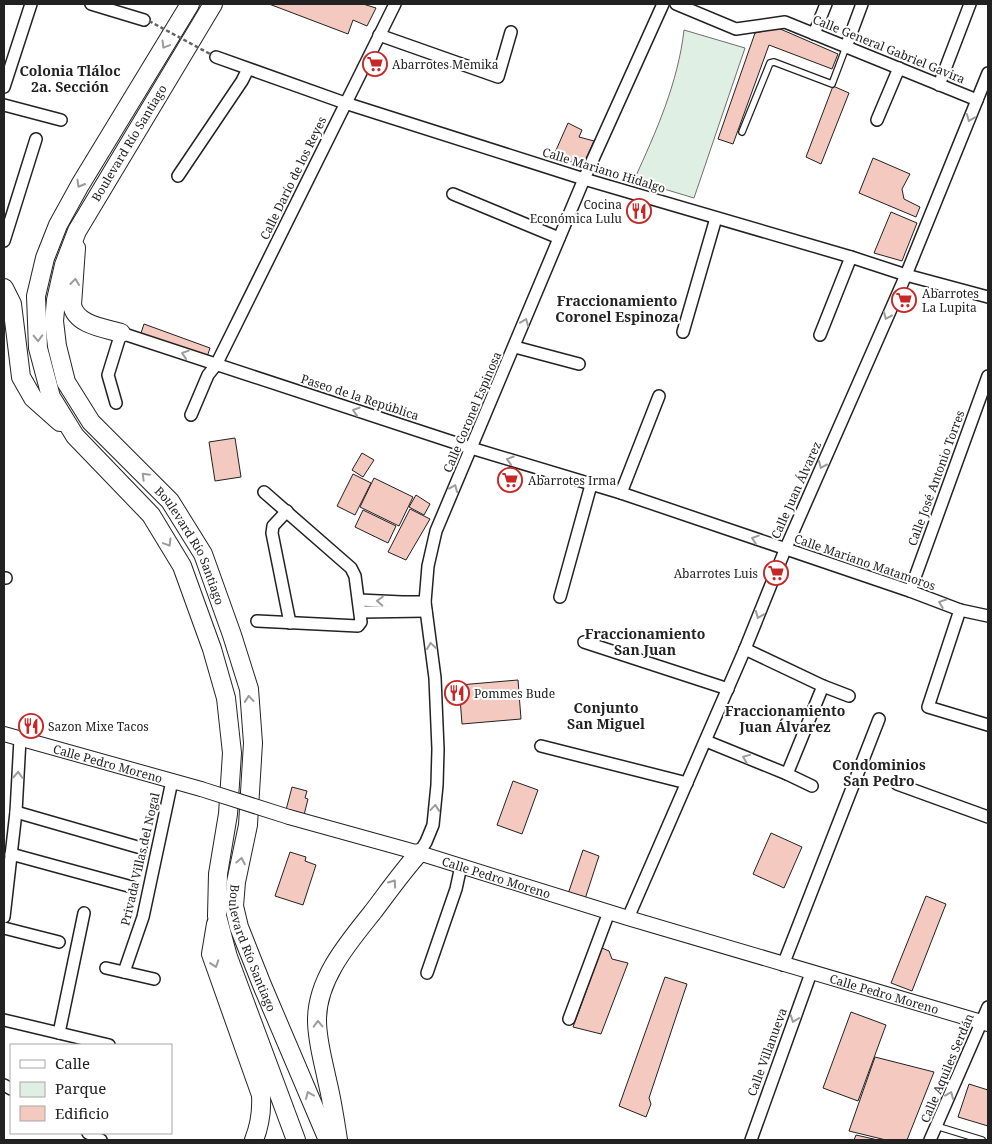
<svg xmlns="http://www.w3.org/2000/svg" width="992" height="1144" font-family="'Noto Serif',serif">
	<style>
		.green { fill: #e0efe3; stroke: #6f6f6f }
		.building { fill: #f3c9c0; stroke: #222 }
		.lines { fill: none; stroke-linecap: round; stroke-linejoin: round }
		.service-casing { stroke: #222; stroke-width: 8 }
		.minor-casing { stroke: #222; stroke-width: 14 }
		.tertiary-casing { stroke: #222; stroke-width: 16 }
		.primary-casing { stroke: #222; stroke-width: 20 }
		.service { stroke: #fff; stroke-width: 5.5 }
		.minor { stroke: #fff; stroke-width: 11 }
		.tertiary { stroke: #fff; stroke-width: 14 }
		.primary { stroke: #fff; stroke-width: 18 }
		.tertiary-bridge-casing { stroke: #222; stroke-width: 16; stroke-linecap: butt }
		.path-bridge { stroke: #646464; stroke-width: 2.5; stroke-dasharray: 4 2.5; stroke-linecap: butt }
		.tertiary-bridge { stroke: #fff; stroke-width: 14 }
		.oneway { stroke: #9c9c9c }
		.labels { text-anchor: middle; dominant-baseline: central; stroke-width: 4; stroke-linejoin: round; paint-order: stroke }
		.street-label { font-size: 12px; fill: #222; stroke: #fff }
		.poi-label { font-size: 12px; fill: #222; stroke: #fff; text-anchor: start }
		.neighbourhood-label { font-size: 14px; font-weight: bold; fill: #222; stroke: #fff }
	</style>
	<rect width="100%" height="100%" fill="#fff"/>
	<!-- green -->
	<path class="green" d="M684,30L745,48L694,198L634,180C656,132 678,83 684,30Z"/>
	<!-- building -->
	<g class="building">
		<polygon points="269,4 363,4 376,8 367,26 353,20 348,34"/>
		<polygon points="778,28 838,54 832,69 769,45 733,144 718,139 755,33"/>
		<polygon points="833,86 849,93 821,164 806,157"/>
		<polygon points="568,123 582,130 579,137 594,141 583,165 553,157"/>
		<polygon points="873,158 910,174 902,189 904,199 920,207 916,217 859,193"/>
		<polygon points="891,212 917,223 902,261 874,253"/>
		<polygon points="144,324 210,348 206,360 140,336"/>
		<polygon points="235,438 241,477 215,481 209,442"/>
		<polygon points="362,453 374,460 363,477 352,470"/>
		<polygon points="353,474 371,483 355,515 337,506"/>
		<polygon points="374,478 413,497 399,526 360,507"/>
		<polygon points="416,495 430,504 424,515 409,507"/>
		<polygon points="410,509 430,519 406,560 388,552"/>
		<polygon points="363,510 396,526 388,543 355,527"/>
		<polygon points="518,680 521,719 462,724 459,685"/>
		<polygon points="513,781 538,790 522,834 497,825"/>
		<polygon points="292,787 307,791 305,798 308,799 304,815 286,810"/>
		<polygon points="771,833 802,847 784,888 753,874"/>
		<polygon points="583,850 599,856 585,899 568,894"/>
		<polygon points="290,852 306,857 305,861 316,865 303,905 275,896"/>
		<polygon points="926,896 946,904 912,991 891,983"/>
		<polygon points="602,948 609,951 612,959 628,963 601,1034 573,1027"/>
		<polygon points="665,977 687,984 649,1098 651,1104 646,1117 619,1106"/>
		<polygon points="851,1012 886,1025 858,1101 823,1088"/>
		<polygon points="875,1057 934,1072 907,1140 886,1140 849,1131"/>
		<polygon points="969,1084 988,1090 988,1126 958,1117"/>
		<polygon points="856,1135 878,1140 854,1140"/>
	</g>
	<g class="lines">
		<defs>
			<g id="service">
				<polyline points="742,132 770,63 774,62 832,84 846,47"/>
				<polyline points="936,1126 982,1140"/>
			</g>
			<g id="minor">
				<polyline points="91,4 144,20"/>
				<polyline points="676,4 736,29 785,22 977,100"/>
				<polyline points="814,34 826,4"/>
				<polyline points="379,35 498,77 511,32"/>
				<polyline points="846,47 862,4"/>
				<polyline points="216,57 345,103 584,179 851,257 906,275 988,297"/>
				<polyline points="939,85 970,4"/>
				<polyline points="4,87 31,4"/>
				<polyline points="4,105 61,120"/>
				<polyline points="877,120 899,68"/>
				<polyline points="178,176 242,81 248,69"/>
				<polyline points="453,194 559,238"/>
				<polyline points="4,241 36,139"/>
				<polyline points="683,332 716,218"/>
				<polyline points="820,335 851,257"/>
				<polyline points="515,347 579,364"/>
				<polyline points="116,403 108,375 121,333 471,448 621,493 910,591 960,610 988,616"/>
				<polyline points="191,415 208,375 216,365 395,4"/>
				<polyline points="621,493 659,396"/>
				<polyline points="287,511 273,526 272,533 290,623"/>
				<polyline points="4,578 6,578"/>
				<polyline points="910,591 988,376"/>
				<polyline points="560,597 591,485"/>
				<polyline points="359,600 402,602 425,602"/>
				<polyline points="960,610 928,707 988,725"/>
				<polyline points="361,612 426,611"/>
				<polyline points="257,621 358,626 361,622 355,576 351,568 264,492"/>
				<polyline points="584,642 728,689"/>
				<polyline points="745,649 823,686 849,696"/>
				<polyline points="706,741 787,774 812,786"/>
				<polyline points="541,746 687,783"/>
				<polyline points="787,774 823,686"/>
				<polyline points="897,784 988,817"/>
				<polyline points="16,812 141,848"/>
				<polyline points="419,853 426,842 433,825 437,785 438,749 435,678 425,602 428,566 436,531 584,179 663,4"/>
				<polyline points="11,854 132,887"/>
				<polyline points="4,917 16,812 20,739"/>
				<polyline points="628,918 745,649 785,550 906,275 988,73"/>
				<polyline points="4,928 59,942"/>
				<polyline points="783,965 879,719"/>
				<polyline points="106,968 154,979"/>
				<polyline points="124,972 143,917 172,781"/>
				<polyline points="427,973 456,889 461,866"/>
				<polyline points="569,1019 609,912"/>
				<polyline points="4,1020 109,1045"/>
				<polyline points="59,1033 84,913"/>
				<polyline points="4,1085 11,1089"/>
				<polyline points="88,1133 101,1140"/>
				<polyline points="751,1140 811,973"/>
				<polyline points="930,1140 988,1007"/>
			</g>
			<g id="tertiary">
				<path id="s1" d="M4,734L201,789"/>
				<path id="s2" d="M289,817L419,853L628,918L988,1024"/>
			</g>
			<g id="primary">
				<polyline points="190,4 80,185 58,225 45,258 36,296 38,348 51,397 75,436 151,515 182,566 212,649 226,698 232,753 228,814 218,874 217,916 228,957 296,1140"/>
				<path id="s3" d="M213,4L77,231L64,265L56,300L54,321L57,346L66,382L91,422L170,501L203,554L232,635L249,689L253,743L248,825L236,882L234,906L239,927L262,985L328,1140"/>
				<path d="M76,248L72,305C76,325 104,328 121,333"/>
				<polyline points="4,288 12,304 21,377 33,398 60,422"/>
				<path d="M216,924L211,954L261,1095C262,1112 260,1125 254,1140"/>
				<path d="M338,1140C335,1120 332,1100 327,1080C323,1060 317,1041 317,1020C317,979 348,943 372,913C388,892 402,872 419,853"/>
			</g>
		</defs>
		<!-- service casing -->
		<use href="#service" class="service-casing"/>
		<!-- minor casing -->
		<use href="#minor" class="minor-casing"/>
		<!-- tertiary casing -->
		<use href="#tertiary" class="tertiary-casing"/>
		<!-- primary casing -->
		<use href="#primary" class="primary-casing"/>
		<!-- service -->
		<use href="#service" class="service"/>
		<!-- minor -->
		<use href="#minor" class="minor"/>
		<!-- tertiary -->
		<use href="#tertiary" class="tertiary"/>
		<!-- primary -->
		<use href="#primary" class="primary"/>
		<defs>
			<polyline id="tertiary-bridge" points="201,789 289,817"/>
		</defs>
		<!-- tertiary-bridge casing -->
		<use href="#tertiary-bridge" class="tertiary-bridge-casing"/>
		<!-- path-bridge -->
		<polyline class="path-bridge" points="149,21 212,55"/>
		<!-- tertiary-bridge -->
		<use href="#tertiary-bridge" class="tertiary-bridge"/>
	</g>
	<!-- one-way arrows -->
	<defs><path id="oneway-chevron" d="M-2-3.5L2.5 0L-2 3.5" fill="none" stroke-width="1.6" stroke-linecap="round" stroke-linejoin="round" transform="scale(1.25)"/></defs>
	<g class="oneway">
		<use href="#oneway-chevron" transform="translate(165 45) rotate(121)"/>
		<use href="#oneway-chevron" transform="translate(970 118) rotate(112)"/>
		<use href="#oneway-chevron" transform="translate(80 184) rotate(120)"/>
		<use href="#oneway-chevron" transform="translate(75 282) rotate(-84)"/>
		<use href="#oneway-chevron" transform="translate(887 316) rotate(114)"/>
		<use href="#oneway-chevron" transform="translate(525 322) rotate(-68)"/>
		<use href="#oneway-chevron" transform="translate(38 338) rotate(88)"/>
		<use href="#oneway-chevron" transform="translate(185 354) rotate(-162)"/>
		<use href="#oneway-chevron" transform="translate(356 411) rotate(-162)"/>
		<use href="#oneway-chevron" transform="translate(510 460) rotate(-163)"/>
		<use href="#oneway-chevron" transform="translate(822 465) rotate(114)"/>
		<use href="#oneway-chevron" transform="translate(145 476) rotate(-135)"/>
		<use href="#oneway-chevron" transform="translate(454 488) rotate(-67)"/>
		<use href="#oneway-chevron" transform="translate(755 539) rotate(-161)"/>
		<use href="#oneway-chevron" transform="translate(168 543) rotate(59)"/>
		<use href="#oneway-chevron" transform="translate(380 601) rotate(-177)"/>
		<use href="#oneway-chevron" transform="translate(942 603) rotate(-159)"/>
		<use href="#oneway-chevron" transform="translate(759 615) rotate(112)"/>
		<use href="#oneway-chevron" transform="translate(431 646) rotate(-98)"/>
		<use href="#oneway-chevron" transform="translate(249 699) rotate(-95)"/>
		<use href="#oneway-chevron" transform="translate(746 758) rotate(-158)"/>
		<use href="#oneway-chevron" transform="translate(18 775) rotate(-87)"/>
		<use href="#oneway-chevron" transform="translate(435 808) rotate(-85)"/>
		<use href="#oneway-chevron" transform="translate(241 861) rotate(-79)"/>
		<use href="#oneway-chevron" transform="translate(393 883) rotate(-54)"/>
		<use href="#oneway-chevron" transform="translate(215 964) rotate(71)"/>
		<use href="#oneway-chevron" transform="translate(794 1019) rotate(110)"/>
		<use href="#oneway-chevron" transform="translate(318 1024) rotate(-91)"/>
		<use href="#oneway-chevron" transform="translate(309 1095) rotate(-113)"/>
		<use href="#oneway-chevron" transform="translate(950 1095) rotate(-67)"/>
	</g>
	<!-- icons -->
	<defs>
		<symbol id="supermarket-ring" viewBox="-11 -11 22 22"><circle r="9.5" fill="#fff" stroke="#c62828" stroke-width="1.5"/><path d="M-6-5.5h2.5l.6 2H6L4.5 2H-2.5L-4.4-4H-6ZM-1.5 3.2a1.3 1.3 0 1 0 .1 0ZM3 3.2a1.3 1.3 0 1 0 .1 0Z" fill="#c62828"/></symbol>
		<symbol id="restaurant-ring" viewBox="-11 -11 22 22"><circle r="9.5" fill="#fff" stroke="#c62828" stroke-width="1.5"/><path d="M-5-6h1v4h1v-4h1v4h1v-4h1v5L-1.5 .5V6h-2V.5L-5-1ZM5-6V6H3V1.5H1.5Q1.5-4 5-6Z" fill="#c62828"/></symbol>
	</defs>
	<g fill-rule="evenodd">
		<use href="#supermarket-ring" x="361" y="50" width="28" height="28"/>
		<use href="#restaurant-ring" x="625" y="197" width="28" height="28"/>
		<use href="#supermarket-ring" x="890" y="286" width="28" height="28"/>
		<use href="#supermarket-ring" x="496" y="466" width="28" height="28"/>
		<use href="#supermarket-ring" x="762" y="559" width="28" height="28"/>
		<use href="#restaurant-ring" x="443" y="679" width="28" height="28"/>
		<use href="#restaurant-ring" x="17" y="712" width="28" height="28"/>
	</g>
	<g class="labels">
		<!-- street labels -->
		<g class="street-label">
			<text transform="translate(889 49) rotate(22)">Calle General Gabriel Gavira</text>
			<text transform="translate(129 143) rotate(-59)">Boulevard Río Santiago</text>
			<text transform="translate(604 170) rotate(17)">Calle Mariano Hidalgo</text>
			<text transform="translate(293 178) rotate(-64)">Calle Darío de los Reyes</text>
			<text transform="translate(360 397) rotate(18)">Paseo de la República</text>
			<text transform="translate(472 412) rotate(-67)">Calle Coronel Espinosa</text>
			<text transform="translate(936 478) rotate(-70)">Calle José Antonio Torres</text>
			<text transform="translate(796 490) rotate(-66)">Calle Juan Álvarez</text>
			<text stroke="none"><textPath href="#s3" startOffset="628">Boulevard Río Santiago</textPath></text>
			<text transform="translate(865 562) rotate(19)">Calle Mariano Matamoros</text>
			<text stroke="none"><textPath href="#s1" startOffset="108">Calle Pedro Moreno</textPath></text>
			<text transform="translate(140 859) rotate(-77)">Privada Villas del Nogal</text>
			<text stroke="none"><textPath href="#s2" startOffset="216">Calle Pedro Moreno</textPath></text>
			<text stroke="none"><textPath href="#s3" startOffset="1048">Boulevard Río Santiago</textPath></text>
			<text stroke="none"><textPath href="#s2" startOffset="621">Calle Pedro Moreno</textPath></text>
			<text transform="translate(767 1052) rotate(-70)">Calle Villanueva</text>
			<text transform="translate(947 1068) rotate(-67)">Calle Aquiles Serdán</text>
		</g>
		<!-- poi labels -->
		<g class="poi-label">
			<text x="392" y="64">Abarrotes Memika</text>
			<text x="622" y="204" text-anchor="end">Cocina<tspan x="622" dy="14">Económica Lulu</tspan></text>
			<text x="922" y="293">Abarrotes<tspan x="922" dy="14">La Lupita</tspan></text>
			<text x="528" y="480">Abarrotes Irma</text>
			<text x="758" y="573" text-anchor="end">Abarrotes Luis</text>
			<text x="474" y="693">Pommes Bude</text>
			<text x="48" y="726">Sazon Mixe Tacos</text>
		</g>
		<!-- neighbourhood labels -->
		<g class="neighbourhood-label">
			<text x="70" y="70">Colonia Tláloc<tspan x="70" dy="16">2a. Sección</tspan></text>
			<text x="617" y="300">Fraccionamiento<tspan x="617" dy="16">Coronel Espinoza</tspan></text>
			<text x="645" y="633">Fraccionamiento<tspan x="645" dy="16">San Juan</tspan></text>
			<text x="606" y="707">Conjunto<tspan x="606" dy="16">San Miguel</tspan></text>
			<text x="785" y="710">Fraccionamiento<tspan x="785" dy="16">Juan Álvarez</tspan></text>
			<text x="879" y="764">Condominios<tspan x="879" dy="16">San Pedro</tspan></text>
		</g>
	</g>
	<!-- border -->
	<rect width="992" height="1144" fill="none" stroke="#222222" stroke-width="10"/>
	<!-- legend -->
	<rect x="10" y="1044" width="162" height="90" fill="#ffffff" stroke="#a7a7a7"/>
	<rect x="20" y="1060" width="25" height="8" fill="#ffffff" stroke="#a7a7a7"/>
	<text x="55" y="1069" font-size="15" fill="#222222">Calle</text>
	<rect x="20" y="1082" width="25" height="15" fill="#e0efe3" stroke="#a7a7a7"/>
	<text x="55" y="1094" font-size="15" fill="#222222">Parque</text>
	<rect x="20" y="1106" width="25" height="15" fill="#f3c9c0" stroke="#a7a7a7"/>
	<text x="55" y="1119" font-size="15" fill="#222222">Edificio</text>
</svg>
